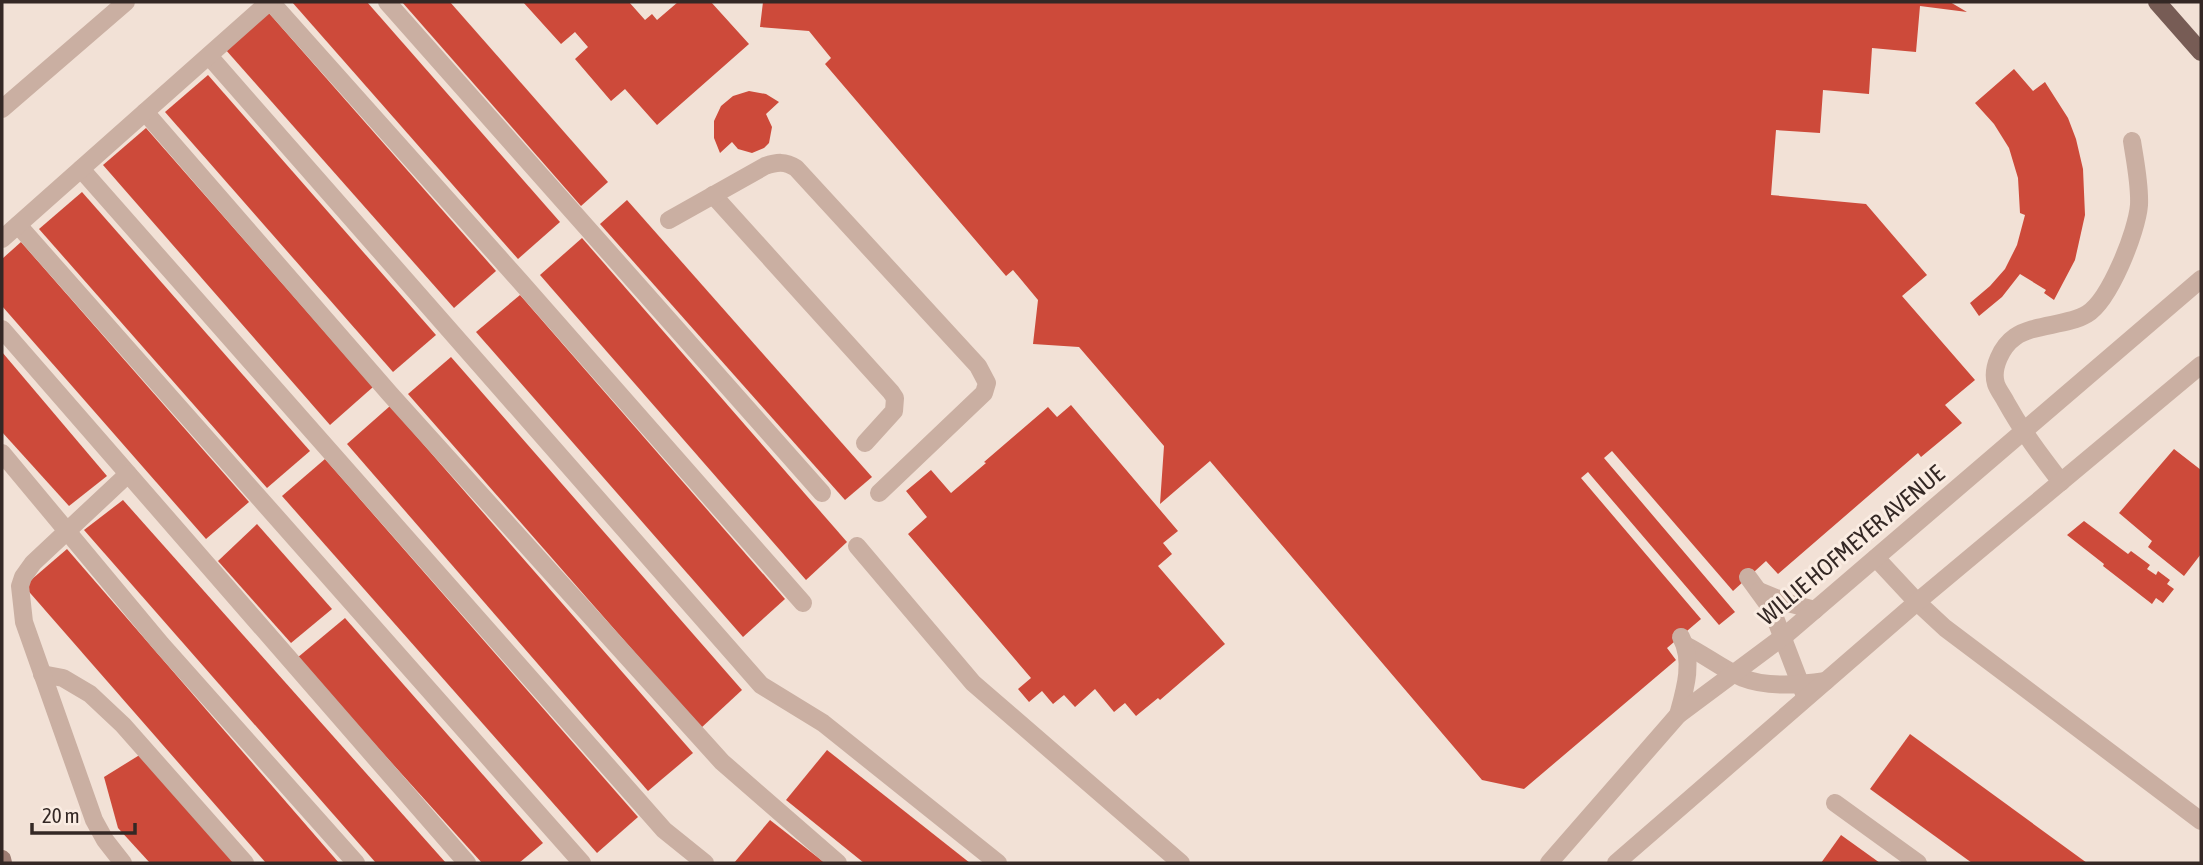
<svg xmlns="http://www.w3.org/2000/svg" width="2203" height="865" font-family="'Asap Condensed',sans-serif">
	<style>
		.building { fill: #cd4a3a }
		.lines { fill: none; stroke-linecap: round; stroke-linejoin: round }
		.lane { stroke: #caafa2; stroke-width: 18 }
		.street { stroke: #caafa2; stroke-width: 18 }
		.secondary { stroke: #9e7d73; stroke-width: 18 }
		.primary { stroke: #775c55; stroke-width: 18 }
		.labels { text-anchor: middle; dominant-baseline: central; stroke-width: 6; stroke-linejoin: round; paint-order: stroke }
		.street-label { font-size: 24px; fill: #342825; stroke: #faece2 }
	</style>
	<rect width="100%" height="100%" fill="#f2e1d6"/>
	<!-- building -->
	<g class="building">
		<polygon points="292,2 367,2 560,222 518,259"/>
		<polygon points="402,2 450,2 608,182 581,206"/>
		<polygon points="523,2 629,2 645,20 652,14 657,20 678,2 711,2 749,44 657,125 625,89 611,101 575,59 588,47 575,32 561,44"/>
		<polygon points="763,2 1950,2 1967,12 1920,6 1916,52 1872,48 1869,94 1823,90 1820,133 1776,130 1771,195 1866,204 1927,275 1902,296 1975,380 1945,405 1962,423 1921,457 1918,453 1778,574 1766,561 1733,591 1612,451 1604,458 1735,612 1719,625 1588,472 1581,478 1701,619 1667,648 1676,660 1524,789 1482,780 1210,461 1160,504 1164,446 1079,347 1033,344 1038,300 1013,270 1006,276 825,64 831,58 809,31 760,27"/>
		<polygon points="268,12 496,271 454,308 225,49"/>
		<polygon points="2014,69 2033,91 2045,82 2068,118 2076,139 2083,169 2085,215 2075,260 2054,300 2044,293 2046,290 2020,274 2002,297 1979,316 1970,303 1990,286 2005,269 2017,245 2025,215 2020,213 2018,178 2009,148 1994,124 1975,103"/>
		<polygon points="208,75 436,335 393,372 165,112"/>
		<polygon points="749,91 766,94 779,102 766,114 772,127 769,143 764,148 752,153 738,149 732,142 720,153 714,138 714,121 721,106 733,96"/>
		<polygon points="146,128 373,387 330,425 103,165"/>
		<polygon points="82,192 310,451 267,488 39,229"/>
		<polygon points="627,200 872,477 845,500 600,224"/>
		<polygon points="582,238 847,542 806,580 540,275"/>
		<polygon points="21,242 249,502 206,539 2,306 2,259"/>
		<polygon points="520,295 785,599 743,637 476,332"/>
		<polygon points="2,352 107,476 69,506 2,432"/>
		<polygon points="451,357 742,690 701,728 408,394"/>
		<polygon points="1071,405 1178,531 1163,543 1172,554 1158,566 1225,644 1160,700 1158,698 1136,716 1125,703 1114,712 1095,689 1075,707 1064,695 1053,704 1042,691 1029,702 1018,689 1031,678 908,534 927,517 906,491 931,470 951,493 986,463 984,462 1048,407 1057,417"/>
		<polygon points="390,406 693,753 648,791 347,444"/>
		<polygon points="2174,449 2201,470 2201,554 2184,576 2148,547 2152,541 2119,513"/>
		<polygon points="325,459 638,817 597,853 282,496"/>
		<polygon points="123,500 446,863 376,863 84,530"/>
		<polygon points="2084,521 2128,554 2131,551 2150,565 2147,569 2156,575 2158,571 2170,580 2167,584 2174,589 2163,603 2156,598 2152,604 2103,566 2104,564 2067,535"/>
		<polygon points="257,524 332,609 291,643 218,561"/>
		<polygon points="67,549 339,863 266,863 24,586"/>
		<polygon points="345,618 543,843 519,863 482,863 297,658"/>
		<polygon points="1910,734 2087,863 1972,863 1870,789"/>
		<polygon points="827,750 970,863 864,863 786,800"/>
		<polygon points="146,751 244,863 150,863 118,828 104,777"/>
		<polygon points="770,820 825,863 734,863"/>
		<polygon points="1841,835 1880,863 1821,863"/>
	</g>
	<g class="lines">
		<!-- lane -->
		<g class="lane">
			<polyline points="271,2 519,280 803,603"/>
			<polyline points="387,2 822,493"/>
			<polyline points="209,56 761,685 823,723 998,863"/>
			<polyline points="145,112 390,394 722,762 838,863"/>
			<polyline points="81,169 664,830 705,863"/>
			<polyline points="713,195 891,392 895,398 894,411 865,443"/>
			<path d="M669,220L765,166C777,162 785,161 796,168L978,366L987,383L984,393L879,493"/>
			<polyline points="18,225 582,863"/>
			<polyline points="2,239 269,2"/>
			<polyline points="2,329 467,863"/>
			<polyline points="2,453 161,644 356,863"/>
			<path d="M2061,482C2041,456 2022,431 2006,402C2003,396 1998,390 1996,384C1991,368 2002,346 2015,337C2033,324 2067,326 2087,314C2110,300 2137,231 2139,205C2140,184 2135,161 2132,141"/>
			<polyline points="857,546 973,683 1181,863"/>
			<polyline points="1876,558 1917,602 1945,628 2201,821"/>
			<polyline points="1748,577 1772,610 1805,696"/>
			<polyline points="1759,591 1788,603 1815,610"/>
			<path d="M1685,645C1705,655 1722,669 1743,678C1768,688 1800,685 1826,681"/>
			<polyline points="42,674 63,678 90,694 123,725 245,863"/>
			<path d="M1678,715C1685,690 1694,661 1681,637"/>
			<polyline points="1835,803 1918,863"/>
			<polyline points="123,863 105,840 94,820 24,622 20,586 23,577 33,563 128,474"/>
		</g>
		<!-- street -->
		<g class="street">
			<polyline points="2,109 126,2"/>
			<polyline points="1549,863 1678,715 1788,633 2201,279"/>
			<polyline points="1616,863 1917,602 2201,365"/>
		</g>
		<!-- secondary -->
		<polyline class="secondary" points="2,859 3,863"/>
		<!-- primary -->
		<polyline class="primary" points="2157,2 2201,52"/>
	</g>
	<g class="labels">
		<!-- street labels -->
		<g class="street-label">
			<text transform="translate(1851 545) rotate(-40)">WILLIE HOFMEYER AVENUE</text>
		</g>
	</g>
	<!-- border -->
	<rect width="2203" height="865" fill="none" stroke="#342825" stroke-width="7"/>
	<!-- scale -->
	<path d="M32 823v10h103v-10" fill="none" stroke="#342825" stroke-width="3.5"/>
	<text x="42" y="823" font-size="21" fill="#342825" stroke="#faece2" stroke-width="5" paint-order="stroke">20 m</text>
</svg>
